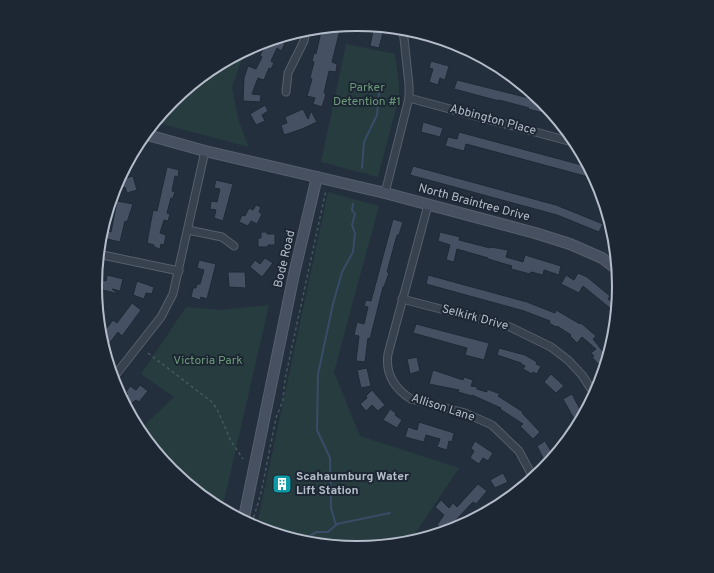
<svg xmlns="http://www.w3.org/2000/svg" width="714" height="573" font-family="Overpass,sans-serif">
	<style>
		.green { fill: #263c3f }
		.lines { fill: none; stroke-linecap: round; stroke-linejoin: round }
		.stream { stroke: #394c67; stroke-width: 2 }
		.building { fill: #455162; stroke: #1f2835 }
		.street-casing { stroke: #565f6c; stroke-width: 9 }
		.secondary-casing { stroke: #565f6c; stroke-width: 12 }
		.path { stroke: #44595c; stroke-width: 1.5; stroke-dasharray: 3 3; stroke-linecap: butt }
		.street { stroke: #38414e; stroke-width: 7 }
		.secondary { stroke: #465061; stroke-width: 10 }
		.labels { text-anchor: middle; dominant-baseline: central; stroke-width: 4; stroke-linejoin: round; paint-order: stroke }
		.park-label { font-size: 12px; fill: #6b9a76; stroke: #1d2633 }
		.street-label { font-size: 12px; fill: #b4bcc9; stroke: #1d2633 }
		.poi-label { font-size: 12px; font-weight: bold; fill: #b4bcc9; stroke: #1d2633; text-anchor: start }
		.rim { fill: none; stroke: #b4bcc9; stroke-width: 2 }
	</style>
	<rect width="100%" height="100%" fill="#242f3e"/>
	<!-- green -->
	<g class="green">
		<polygon points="346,44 395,54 399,85 399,97 378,177 321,162"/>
		<polygon points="245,50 232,87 239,122 249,147 154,122 172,101 211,68"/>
		<polygon points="328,192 379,206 334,372 360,436 459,468 408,544 357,549 306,544 256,529"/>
		<polygon points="269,305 222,510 211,505 171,472 139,432 138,431 174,397 141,374 186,307 221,310"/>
	</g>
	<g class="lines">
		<!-- stream -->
		<g class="stream">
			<polyline points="362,168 364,142 377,115 379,92"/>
			<polyline points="336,525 331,508 330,458 317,430 318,374 333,304 342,272 353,252 355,233 352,225 355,214 352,210 353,204"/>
			<polyline points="298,542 317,532 328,532 337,524 390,513"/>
		</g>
	</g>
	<!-- building -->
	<g class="building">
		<polygon points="341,26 332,62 337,64 336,72 329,71 324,93 326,94 322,107 313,104 315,98 307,96 312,79 310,78 314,62 312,61 314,53 316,54 322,27"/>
		<polygon points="374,26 384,29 379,48 370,46"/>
		<polygon points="275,38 285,44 281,51 277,48 271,61 274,63 271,69 269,68 264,80 258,78 252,94 261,95 260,102 243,101 244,78 248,66 256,69 262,57 260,55 267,42 269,44 272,39"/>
		<polygon points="431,61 449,66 445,80 440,78 438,85 429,82 433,69 429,68"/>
		<polygon points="457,80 529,98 528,99 545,104 555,116 528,109 529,108 499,100 499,101 454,89"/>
		<polygon points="265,105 268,111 262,115 265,121 256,125 250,114"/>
		<polygon points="303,109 308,119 311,111 317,122 302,129 284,135 281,125 287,123 285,117"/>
		<polygon points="423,122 443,128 440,137 421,132"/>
		<polygon points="459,132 589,167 596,179 466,144 464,151 445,146 448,137 457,139"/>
		<polygon points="413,166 556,205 603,224 599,232 557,215 410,175"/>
		<polygon points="167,167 179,170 178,177 175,176 172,191 175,192 173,198 171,198 167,213 170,214 168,221 164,220 160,233 166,235 164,245 161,244 160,249 154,247 154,245 147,243 153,210 157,211"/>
		<polygon points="133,176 137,190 127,193 125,187 119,189 117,181"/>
		<polygon points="216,180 233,184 223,221 214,218 216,210 210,209 211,201 217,202 220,189 214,188"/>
		<polygon points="117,201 133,204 127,222 125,221 120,242 103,238 105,230 111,232"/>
		<polygon points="256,205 261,207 259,212 262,214 257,224 251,221 248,226 239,222 242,215 245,216 249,208 253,210"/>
		<polygon points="393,219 403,222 399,235 397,235 387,272 389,273 384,287 383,287 370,339 368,338 365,362 356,361 359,336 354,335 357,322 364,324 368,307 364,306 366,300 371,301"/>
		<polygon points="261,232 267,232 267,234 275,234 275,245 268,245 268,247 258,247 258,238 261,238"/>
		<polygon points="440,232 460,237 459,240 490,248 491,247 508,250 506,257 523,262 525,255 561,266 559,275 544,270 543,275 531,272 530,274 511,269 512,266 488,259 488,258 457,249 454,262 446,260 450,245 438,241"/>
		<polygon points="265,258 273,263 262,277 250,267 255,260 260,264"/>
		<polygon points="199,260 216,264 207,299 201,297 200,300 191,297 193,288 196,288 197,284 200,284 204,270 197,268"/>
		<polygon points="228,272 245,272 246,288 229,287"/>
		<polygon points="578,273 587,277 610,296 608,299 618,306 616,318 608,311 611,309 583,286 579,293 561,284 566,275 574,280"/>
		<polygon points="107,275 123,279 120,291 112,289 119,294 95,288 95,278 106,281"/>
		<polygon points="428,275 527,302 555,313 556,310 580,324 581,323 596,336 593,339 608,358 607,363 603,366 600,363 598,364 592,357 594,356 591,353 596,349 582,337 577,343 570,336 571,335 557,326 556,327 549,323 550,321 524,311 426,284"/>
		<polygon points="137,281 154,287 152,294 146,293 144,299 133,295"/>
		<polygon points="132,303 141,310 122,336 118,332 108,345 112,348 105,356 100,337 113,320 117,323"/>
		<polygon points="416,324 489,343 484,360 465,355 467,348 413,333"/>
		<polygon points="499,348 525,355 537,362 536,364 541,366 537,374 533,372 532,374 523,369 525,366 521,364 521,363 497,355"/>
		<polygon points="417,357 420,371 410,374 407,359"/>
		<polygon points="367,368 371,386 361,388 357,370"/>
		<polygon points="433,370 463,380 464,377 473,380 471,386 477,387 477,389 487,392 487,389 500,394 498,396 523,412 522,413 540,432 533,439 520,426 523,424 500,409 501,408 472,395 472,396 458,392 459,390 429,384"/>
		<polygon points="551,374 564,386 556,393 544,382"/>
		<polygon points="140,385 148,391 139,402 136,400 126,408 121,399 128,394 126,392 130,386 136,390"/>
		<polygon points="372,390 385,405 378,411 372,405 366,411 360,404 367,398 366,396"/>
		<polygon points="572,394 584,417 574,434 570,427 577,424 563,399"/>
		<polygon points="390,409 396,413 395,415 402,420 397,428 383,420"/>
		<polygon points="419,422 454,433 452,442 449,441 447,450 437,447 440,439 426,435 424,442 405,437 408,427 417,430"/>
		<polygon points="475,441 493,453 488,461 483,458 479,464 470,458 474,451 471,448"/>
		<polygon points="545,441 551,451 568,442 556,456 545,462 537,446"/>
		<polygon points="503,473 508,482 495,488 490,480"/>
		<polygon points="478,484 487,491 476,504 473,502 455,521 448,532 434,536 440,527 437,525 444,515 435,507 441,500 449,508 453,503 457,507"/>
	</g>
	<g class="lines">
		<defs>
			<g id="street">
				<polyline points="286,92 288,73 304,41 306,29"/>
				<polyline points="409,98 576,143"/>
				<polyline points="385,193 409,98 409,85 403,29"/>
				<path d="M428,205L388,354C385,374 394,388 411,399L465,413L492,425L519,451L534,479"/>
				<polyline points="188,230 222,237 234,246"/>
				<polyline points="98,254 179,271"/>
				<polyline points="402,299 510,327 551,347 568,360 582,375 595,395"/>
				<polyline points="112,378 117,373 161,317 173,294 205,151"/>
			</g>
			<g id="secondary">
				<polyline points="144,134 205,151 385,193 535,233 570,244 602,258 618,270"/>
				<polyline points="243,522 294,274 317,177"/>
			</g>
		</defs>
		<!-- street casing -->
		<use href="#street" class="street-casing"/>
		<!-- secondary casing -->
		<use href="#secondary" class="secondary-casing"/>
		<!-- path -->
		<g class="path">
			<polyline points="148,353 212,402 217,409 231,441 243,459"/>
			<polyline points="252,523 261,493 276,418 283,400 285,379 326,190"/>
		</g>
		<!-- street -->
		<use href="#street" class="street"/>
		<!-- secondary -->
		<use href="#secondary" class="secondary"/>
	</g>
	<!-- icons -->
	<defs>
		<symbol id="building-square" viewBox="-11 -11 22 22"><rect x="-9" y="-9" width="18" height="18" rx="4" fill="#0f9aa8" stroke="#1d2633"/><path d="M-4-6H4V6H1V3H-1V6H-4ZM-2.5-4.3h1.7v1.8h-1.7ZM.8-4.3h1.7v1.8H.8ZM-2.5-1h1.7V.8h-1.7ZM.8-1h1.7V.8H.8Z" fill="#fff"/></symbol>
	</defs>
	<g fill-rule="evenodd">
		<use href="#building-square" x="271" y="473" width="22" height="22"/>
	</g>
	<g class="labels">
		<!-- park labels -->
		<g class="park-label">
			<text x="367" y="88">Parker<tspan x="367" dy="14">Detention #1</tspan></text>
			<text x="208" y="361">Victoria Park</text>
		</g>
		<!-- street labels -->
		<g class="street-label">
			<text transform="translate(493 120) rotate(15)">Abbington Place</text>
			<text transform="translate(474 203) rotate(15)">North Braintree Drive</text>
			<text transform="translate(285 259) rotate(-77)">Bode Road</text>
			<text transform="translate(475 318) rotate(15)">Selkirk Drive</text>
			<text transform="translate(443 408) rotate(18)">Allison Lane</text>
		</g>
		<!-- poi labels -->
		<g class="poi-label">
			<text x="296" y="477">Scahaumburg Water<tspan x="296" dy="14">Lift Station</tspan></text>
		</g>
	</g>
	<!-- crop -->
	<path d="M0 0H714V573H0ZM102 286a255 255 0 1 1 510 0a255 255 0 1 1-510 0Z" fill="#1d2633" fill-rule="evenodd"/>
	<path class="rim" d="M102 286a255 255 0 1 1 510 0a255 255 0 1 1-510 0Z"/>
</svg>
